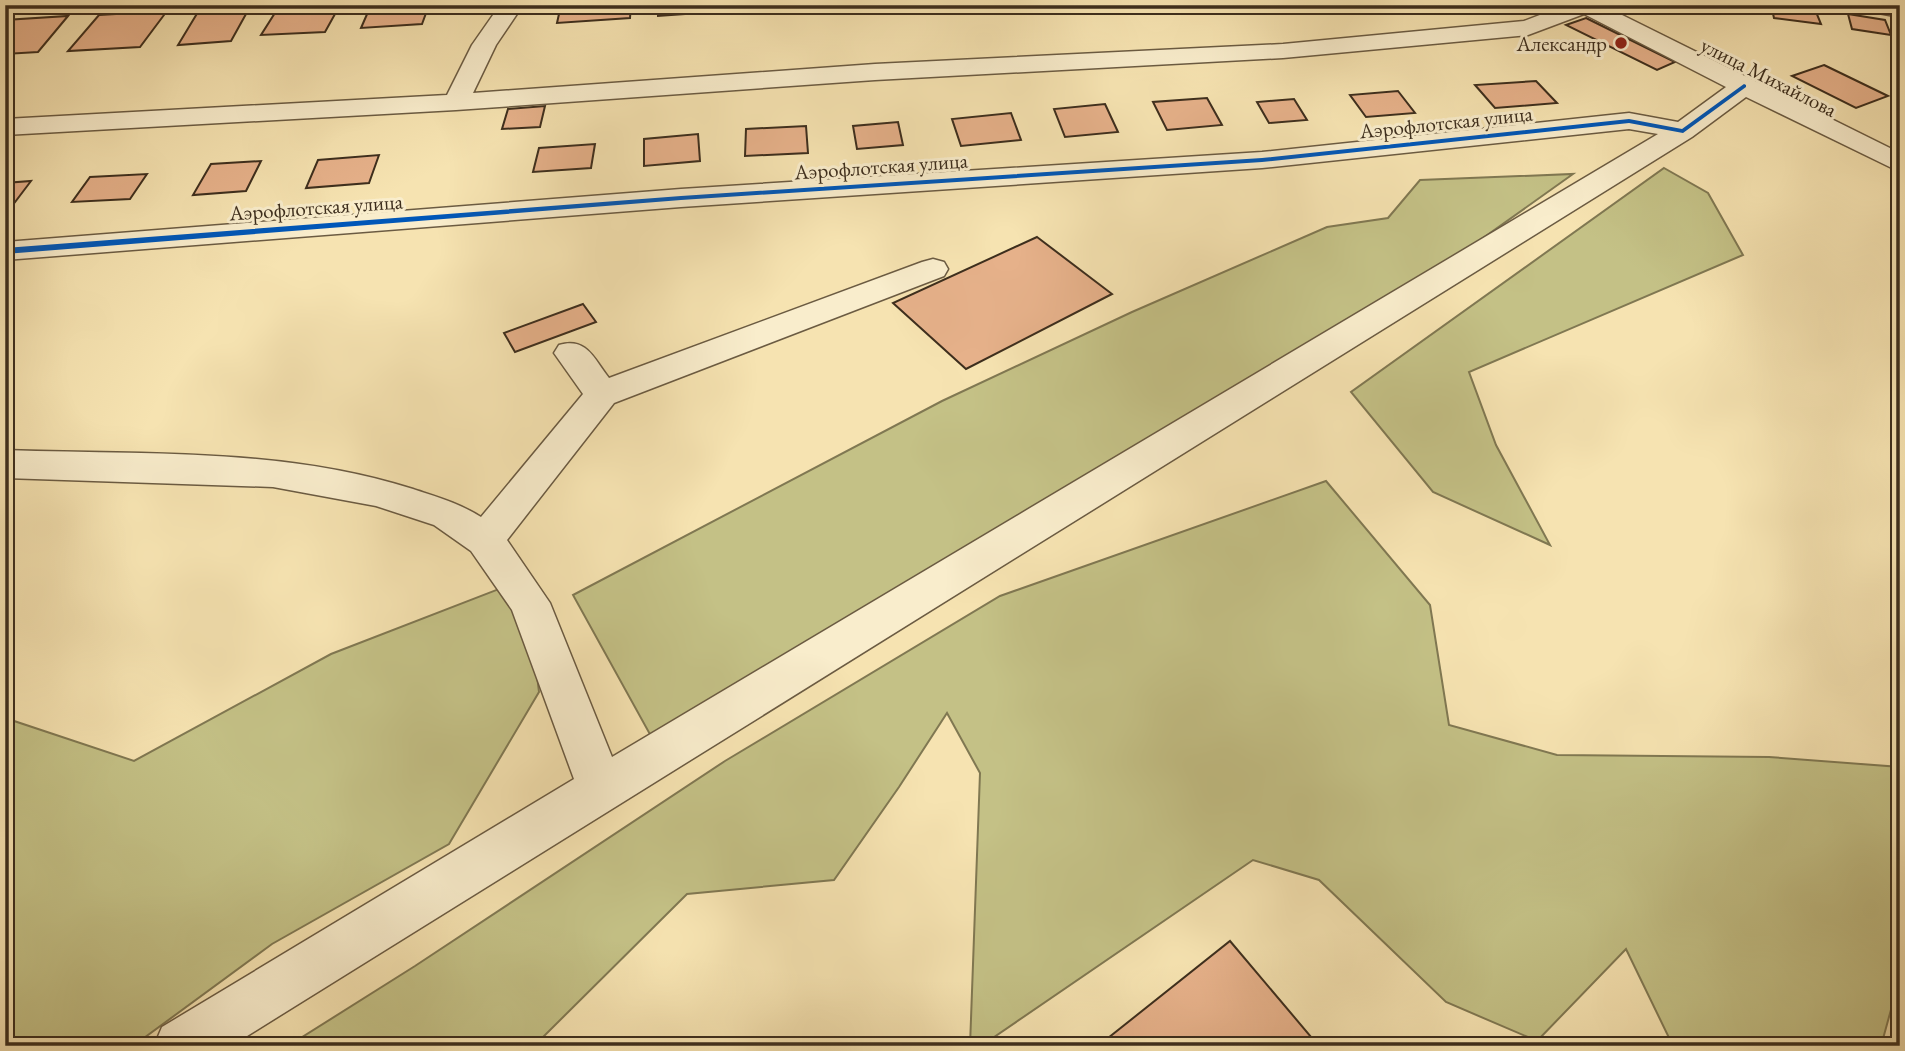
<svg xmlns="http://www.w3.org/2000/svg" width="1905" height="1051" font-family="'EB Garamond',serif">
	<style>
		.green { fill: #c4c186; stroke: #807852; stroke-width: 2 }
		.building { fill: #e6b18a; stroke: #3d2e1d; stroke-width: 2 }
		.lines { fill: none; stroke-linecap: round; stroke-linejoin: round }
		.minor-casing { stroke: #6b5b42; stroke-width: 3 }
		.minor { fill: #f9edcc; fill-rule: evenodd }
		.cycleway-casing { stroke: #f9edcc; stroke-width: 5 }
		.cycleway { fill: #0057b8; fill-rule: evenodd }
		.poi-dot { fill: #8f2418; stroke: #f9edcc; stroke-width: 2.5 }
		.labels { text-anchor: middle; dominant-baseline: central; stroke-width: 6; stroke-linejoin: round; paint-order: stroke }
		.far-poi-label { font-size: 21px; fill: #3d2e1d; stroke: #f9edcc; text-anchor: end }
		.far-street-label { font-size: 21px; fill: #3d2e1d; stroke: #f9edcc }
	</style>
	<rect width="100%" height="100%" fill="#f6e3b1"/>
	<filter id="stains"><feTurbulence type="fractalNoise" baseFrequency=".00286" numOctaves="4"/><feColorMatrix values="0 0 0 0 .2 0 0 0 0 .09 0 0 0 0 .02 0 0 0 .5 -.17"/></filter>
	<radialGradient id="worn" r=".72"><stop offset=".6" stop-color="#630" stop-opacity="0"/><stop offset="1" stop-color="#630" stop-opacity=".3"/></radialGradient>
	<!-- green -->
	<g class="green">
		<polygon points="1664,168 1708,193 1743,255 1469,372 1496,445 1550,545 1433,492 1351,392"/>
		<polygon points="1573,174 1247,406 652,738 573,595 942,401 1132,312 1327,227 1388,218 1420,180"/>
		<polygon points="1326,481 1430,605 1449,725 1557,755 1769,757 1900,767 1900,977 1881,1046 1673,1046 1626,949 1537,1041 1446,1002 1319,880 1253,860 981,1046 970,1046 980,773 947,713 899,787 834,880 687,894 534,1046 288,1046 415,966 725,761 1000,596"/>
		<polygon points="525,579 539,692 449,844 272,944 133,1046 5,1046 5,718 134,761 331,654"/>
	</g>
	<!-- building -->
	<g class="building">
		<polygon points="251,5 231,41 178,45 201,7"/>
		<polygon points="280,5 340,5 325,32 261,35"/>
		<polygon points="371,5 429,5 422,24 361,28"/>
		<polygon points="561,5 631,5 630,18 557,23"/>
		<polygon points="658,5 727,5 727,11 658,16"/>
		<polygon points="1771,5 1814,7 1821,24 1774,18"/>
		<polygon points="167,11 140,47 68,51 99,15"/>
		<polygon points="1848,14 1885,20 1891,35 1852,29"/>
		<polygon points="68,16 38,52 5,54 5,20"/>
		<polygon points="1586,18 1675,62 1657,70 1566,25"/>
		<polygon points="1824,65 1888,96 1856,108 1792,76"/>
		<polygon points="1536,81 1557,103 1495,108 1475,85"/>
		<polygon points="1398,91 1415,113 1366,117 1350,95"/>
		<polygon points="1207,98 1222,125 1167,130 1153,102"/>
		<polygon points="1294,99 1307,120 1269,123 1257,102"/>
		<polygon points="1105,104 1118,132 1065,137 1054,109"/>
		<polygon points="545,106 540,127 502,129 508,109"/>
		<polygon points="1011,113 1021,140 961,146 952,119"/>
		<polygon points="898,122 903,145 857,149 853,126"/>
		<polygon points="806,126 808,153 745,156 746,129"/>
		<polygon points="698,134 700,161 644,166 644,139"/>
		<polygon points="595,144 591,168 533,172 539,148"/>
		<polygon points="379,155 369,183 306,188 318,160"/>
		<polygon points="261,161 246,191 193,195 211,164"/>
		<polygon points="147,174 130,199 72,202 90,177"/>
		<polygon points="31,181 9,210 5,210 5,183"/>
		<polygon points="1037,237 1112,294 966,369 893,303"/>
		<polygon points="583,304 596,322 515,352 504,333"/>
		<polygon points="1230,941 1317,1044 1314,1046 1098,1046"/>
	</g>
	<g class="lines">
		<defs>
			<g id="minor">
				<path d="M500,5H523L496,45L473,93L875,64L1283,44L1524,21L1566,5H1602L1900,153V172L1746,97L1692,137L231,1046H154L162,1027L574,779L512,610L471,551L434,525L376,506L273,487L5,478V450C141,455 282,447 413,489C437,497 459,503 481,517L583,394L554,353L559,345C587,337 594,359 609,378L922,262L933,259L944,262L948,269L944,276L614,403L507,540L550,603L612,757L1658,134L1629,129L1262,168L681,207L5,260V242L681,189L1262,152L1629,113L1678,122L1726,87L1584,14L1528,35L1283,58L875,80L456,110L5,135V119L447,95L472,45Z"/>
				<polygon points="1859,5 1900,5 1900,17 1862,10"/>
			</g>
		</defs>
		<!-- minor casing -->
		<use href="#minor" class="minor-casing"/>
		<!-- minor -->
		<use href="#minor" class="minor"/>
		<defs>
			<polygon id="cycleway" points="1744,84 1746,85 1746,87 1683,133 1629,123 1262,162 681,200 5,254 5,248 681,196 1262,158 1629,119 1682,129"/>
		</defs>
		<!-- cycleway casing -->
		<use href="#cycleway" class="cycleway-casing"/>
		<!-- cycleway -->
		<use href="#cycleway" class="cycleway"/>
	</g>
	<!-- markers -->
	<circle class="poi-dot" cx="1621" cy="43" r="7"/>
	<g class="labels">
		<!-- far-poi labels -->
		<g class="far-poi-label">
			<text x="1607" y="43">Александр</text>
		</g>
		<!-- far-street labels -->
		<g class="far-street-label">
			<text transform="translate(1769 77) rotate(27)">улица Михайлова</text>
			<text transform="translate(1446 122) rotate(-6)">Аэрофлотская улица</text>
			<text transform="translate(881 166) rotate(-4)">Аэрофлотская улица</text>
			<text transform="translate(316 207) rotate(-4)">Аэрофлотская улица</text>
		</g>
	</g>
	<!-- margin -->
	<rect width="1905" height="1051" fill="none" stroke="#f6e3b1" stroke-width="28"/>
	<rect x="7" y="7" width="1891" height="1037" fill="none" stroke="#3d2e1d" stroke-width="3.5"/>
	<rect x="14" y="14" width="1877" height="1023" fill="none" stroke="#3d2e1d" stroke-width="2"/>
	<rect width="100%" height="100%" filter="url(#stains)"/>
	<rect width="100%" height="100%" fill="url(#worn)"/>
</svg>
